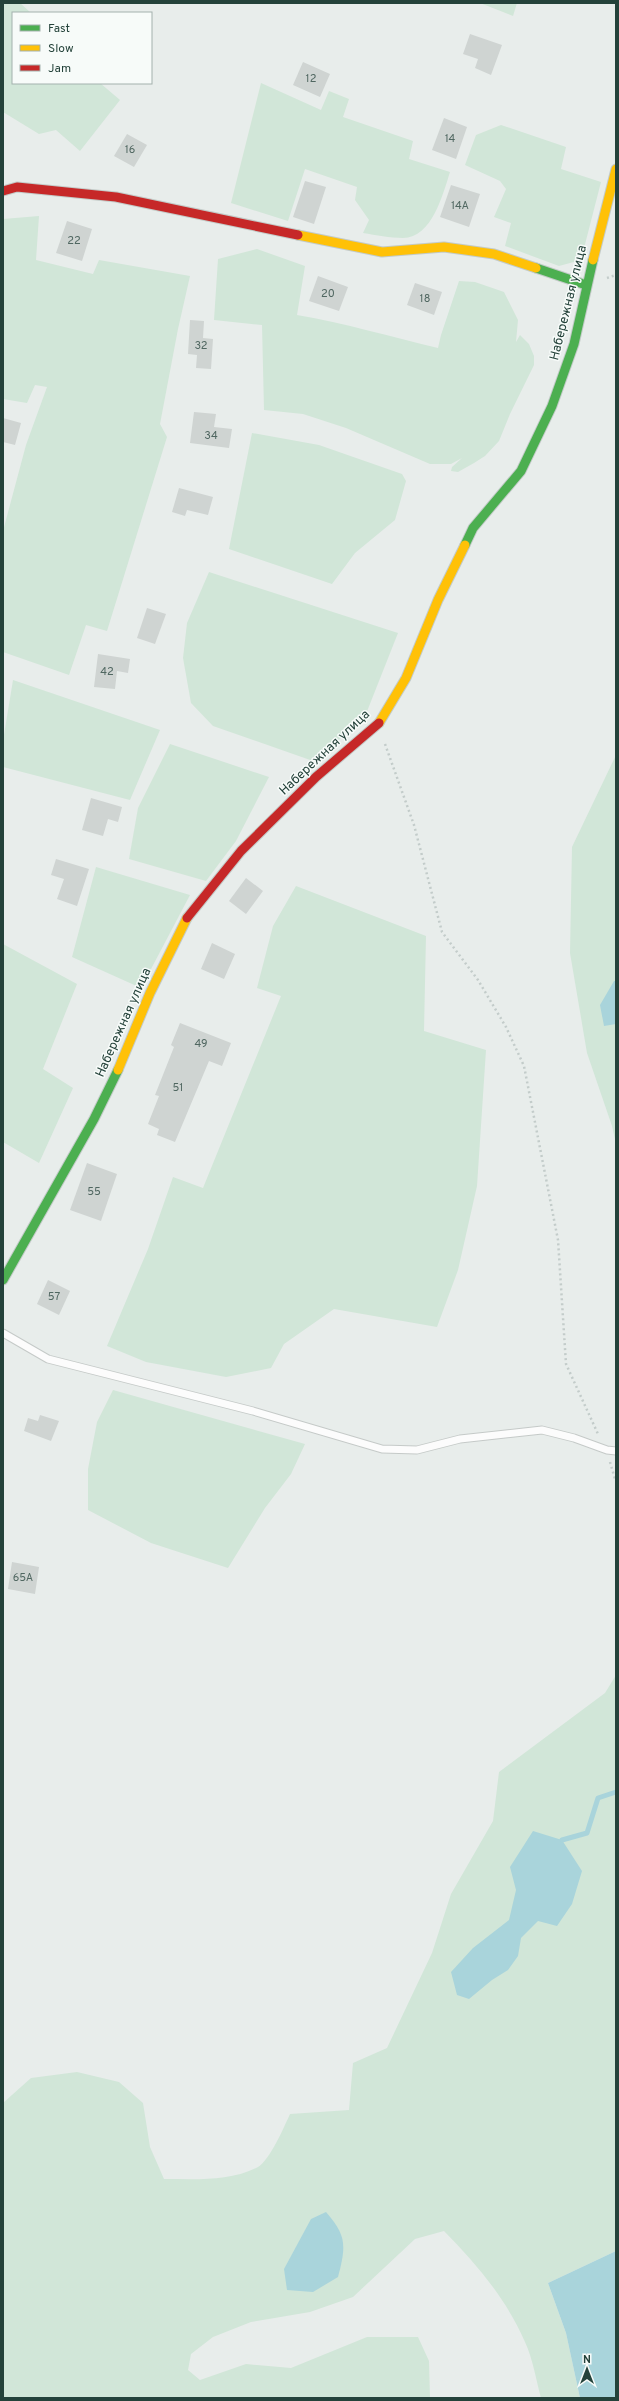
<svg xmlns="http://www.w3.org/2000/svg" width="619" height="2401" font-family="Overpass,sans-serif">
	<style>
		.green { fill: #d1e6d8 }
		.water { fill: #a9d4db }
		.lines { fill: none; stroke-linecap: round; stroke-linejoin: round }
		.stream { stroke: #a9d4db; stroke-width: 5 }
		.building { fill: #cfd4d2 }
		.lane-casing { stroke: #c5cac8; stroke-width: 9 }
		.fast-casing { stroke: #c3cbc8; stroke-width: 11 }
		.slow-casing { stroke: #c3cbc8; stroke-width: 11 }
		.jam-casing { stroke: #c3cbc8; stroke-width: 11 }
		.path { stroke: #c3ccca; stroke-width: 2.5; stroke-dasharray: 2 3; stroke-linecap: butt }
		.lane { stroke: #fcfcfc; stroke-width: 7 }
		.fast { stroke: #4caf50; stroke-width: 9 }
		.slow { stroke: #ffc107; stroke-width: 9 }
		.jam { stroke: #c62828; stroke-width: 9 }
		.labels { text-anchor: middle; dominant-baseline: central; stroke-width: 3; stroke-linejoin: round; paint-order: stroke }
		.number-label { font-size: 11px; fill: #506761 }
		.street-label { font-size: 13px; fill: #24423a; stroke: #f7fbf9 }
	</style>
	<rect width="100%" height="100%" fill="#e8edeb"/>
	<!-- green -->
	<g class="green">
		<polygon points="3,3 20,3 31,13 13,13 13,83 100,83 120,100 80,151 56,130 39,134 3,112"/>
		<polygon points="480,3 517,3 513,16"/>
		<path d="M261,83L321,110L329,91L349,99L343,117L413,141L409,159L450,172C443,194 432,238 403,238C390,238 376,235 363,233L369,220L355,200L357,187L305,169L288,221L231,203Z"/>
		<polygon points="501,125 566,147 561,169 601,182 581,260 559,266 505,246 511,223 494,217 506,189 500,181 465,165 476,135"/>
		<polygon points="39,216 36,260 93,274 99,260 190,276 178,329 160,424 167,437 107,631 86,625 69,675 3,652 3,531 26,445 47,387 35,385 27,403 3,399 3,219"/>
		<path d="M257,249L305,266L297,315C345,323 391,337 438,348L441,335L459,281L475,282L504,292L518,320L516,342L520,335L529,344L534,356V365L510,414L499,441L485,456L474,463L458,472L451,471L452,467L462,458L451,464H430L346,428L303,414L264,410L262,325L214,320L218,259Z"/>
		<polygon points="252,433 319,445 402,474 406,481 395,520 355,553 332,584 229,549"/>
		<polygon points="209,572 398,633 364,719 313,761 213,726 191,703 183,658 187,623"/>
		<polygon points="13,680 160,730 130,800 3,767 3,741"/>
		<polygon points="170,744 269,777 236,841 206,881 129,859 138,808"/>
		<polygon points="616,755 616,1144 612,1126 587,1053 570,953 572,847"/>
		<polygon points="96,867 190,895 141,988 72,957"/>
		<polygon points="296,886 426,936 424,1031 486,1050 477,1186 458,1270 437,1327 334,1309 284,1344 271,1368 226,1377 146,1362 107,1346 148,1249 173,1177 203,1188 281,996 257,988 273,926"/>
		<polygon points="3,944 77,984 43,1069 73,1088 39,1163 3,1142"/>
		<polygon points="113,1390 305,1444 291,1474 265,1508 228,1568 151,1543 88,1510 88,1469 97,1422"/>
		<path d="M616,1675V2251L548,2283L566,2333L580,2398H541C536,2380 533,2359 525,2342C507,2300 476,2263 444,2231L415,2239L353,2297L310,2312L251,2322L213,2337L191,2354L188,2370L200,2380L246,2364L291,2368L367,2337H418L429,2361L430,2398H3V2103L31,2078L77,2072L119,2082L143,2103L150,2147L164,2179C195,2179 229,2182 258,2167C270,2160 284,2127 290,2114L349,2110L353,2063L387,2048L432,1953L451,1894L493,1821L499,1772L605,1693Z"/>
	</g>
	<!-- water -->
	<g class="water">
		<polygon points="614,981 616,981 616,1024 604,1026 600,1005"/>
		<polygon points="533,1831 562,1840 582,1871 572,1904 557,1926 538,1921 521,1938 518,1956 508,1970 492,1980 469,1999 457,1995 451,1972 473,1948 509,1920 516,1890 510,1867"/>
		<path d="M326,2212C347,2236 346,2246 338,2277L313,2292L287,2290L284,2269L311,2219Z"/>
		<polygon points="616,2251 616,2398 580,2398 566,2333 548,2283"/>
	</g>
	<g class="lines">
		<!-- stream -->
		<polyline class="stream" points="562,1840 587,1833 598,1798 616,1792"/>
	</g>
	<!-- building -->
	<g class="building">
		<polygon points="470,34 502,45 491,75 475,68 478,59 463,54"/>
		<polygon points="303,62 330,74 320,97 293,85"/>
		<polygon points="444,118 467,127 456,159 432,150"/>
		<polygon points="127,134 147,145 134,167 114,156"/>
		<polygon points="305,181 326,187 314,224 293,217"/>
		<polygon points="451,185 480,194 469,227 440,217"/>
		<polygon points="67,221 92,229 82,261 56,253"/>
		<polygon points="318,276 348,287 339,311 309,301"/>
		<polygon points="415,283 442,292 434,315 407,305"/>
		<polygon points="190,320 204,321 203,338 213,339 211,369 196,368 197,355 188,354"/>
		<polygon points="194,412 216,414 214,427 232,429 229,448 190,443"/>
		<polygon points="3,418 21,423 15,445 3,442"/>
		<polygon points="179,488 213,497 208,515 187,510 185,516 172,512"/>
		<polygon points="147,608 166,614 155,644 137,638"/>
		<polygon points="98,654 130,659 128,673 117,671 115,689 94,687"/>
		<polygon points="91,798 122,807 118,822 108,819 103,836 82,830"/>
		<polygon points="56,859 89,869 77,906 57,899 64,879 51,875"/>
		<polygon points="246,878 263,891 246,914 229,901"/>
		<polygon points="212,943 235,954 224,979 201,969"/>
		<polygon points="180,1023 231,1043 222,1066 209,1061 175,1142 157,1135 159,1129 148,1124 159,1096 155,1095 174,1047 171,1045"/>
		<polygon points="87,1163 117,1174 101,1221 70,1210"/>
		<polygon points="48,1280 70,1291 59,1315 37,1304"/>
		<polygon points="40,1415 59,1421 51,1441 24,1431 28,1418 38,1421"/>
		<polygon points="12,1562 39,1567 35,1594 8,1589"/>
	</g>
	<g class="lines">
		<defs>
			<polyline id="lane" points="3,1333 48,1359 253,1411 382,1449 417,1450 460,1439 542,1430 574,1438 607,1450 616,1451"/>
			<g id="fast">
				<polyline points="536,268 586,285"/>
				<polyline points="465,545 473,528 521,471 552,406 574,344 593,260"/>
				<polyline points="3,1280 94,1119 118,1070"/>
			</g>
			<g id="slow">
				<polyline points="298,235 382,252 444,247 494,254 536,268"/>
				<polyline points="593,260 616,169"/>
				<polyline points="379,723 406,678 438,600 465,545"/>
				<polyline points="118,1070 150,993 187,918"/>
			</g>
			<g id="jam">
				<polyline points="3,191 17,187 116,197 298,235"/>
				<polyline points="187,918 241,851 316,777 379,723"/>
			</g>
		</defs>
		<!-- lane casing -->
		<use href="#lane" class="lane-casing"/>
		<!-- fast casing -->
		<use href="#fast" class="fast-casing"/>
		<!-- slow casing -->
		<use href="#slow" class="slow-casing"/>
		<!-- jam casing -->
		<use href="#jam" class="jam-casing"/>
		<!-- path -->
		<g class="path">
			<polyline points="607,278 616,275"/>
			<polyline points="385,744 414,825 442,932 478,980 506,1027 524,1066 558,1240 566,1364 598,1434"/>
			<polyline points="610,1462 615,1479"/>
		</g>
		<!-- lane -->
		<use href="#lane" class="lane"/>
		<!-- fast -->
		<use href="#fast" class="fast"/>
		<!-- slow -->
		<use href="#slow" class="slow"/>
		<!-- jam -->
		<use href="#jam" class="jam"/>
	</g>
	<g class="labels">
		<!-- number labels -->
		<g class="number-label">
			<text x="311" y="79">12</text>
			<text x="450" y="139">14</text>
			<text x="130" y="150">16</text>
			<text x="460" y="206">14А</text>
			<text x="74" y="241">22</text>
			<text x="328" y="294">20</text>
			<text x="425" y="299">18</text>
			<text x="201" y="346">32</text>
			<text x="211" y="436">34</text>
			<text x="107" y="672">42</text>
			<text x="201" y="1044">49</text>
			<text x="178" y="1088">51</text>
			<text x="94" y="1192">55</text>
			<text x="54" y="1297">57</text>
			<text x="23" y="1578">65А</text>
		</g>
		<!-- street labels -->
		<g class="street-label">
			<text transform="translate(569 303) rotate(-76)">Набережная улица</text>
			<text transform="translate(325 753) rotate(-43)">Набережная улица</text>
			<text transform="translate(124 1023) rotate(-66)">Набережная улица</text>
		</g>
	</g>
	<!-- border -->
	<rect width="619" height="2401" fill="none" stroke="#24423a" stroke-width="8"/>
	<!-- legend -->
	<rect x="12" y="12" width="140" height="72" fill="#f7fbf9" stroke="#a3b1ad"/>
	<rect x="20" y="25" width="20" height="6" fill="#4caf50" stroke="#a3b1ad"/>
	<text x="48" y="32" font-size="12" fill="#24423a">Fast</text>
	<rect x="20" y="45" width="20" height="6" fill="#ffc107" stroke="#a3b1ad"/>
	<text x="48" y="52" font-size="12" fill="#24423a">Slow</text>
	<rect x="20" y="65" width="20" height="6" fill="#c62828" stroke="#a3b1ad"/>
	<text x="48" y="72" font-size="12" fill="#24423a">Jam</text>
	<!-- north arrow -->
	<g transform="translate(587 2369)" stroke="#f7fbf9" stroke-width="3" paint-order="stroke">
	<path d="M0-3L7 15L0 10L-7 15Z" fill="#24423a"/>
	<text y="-6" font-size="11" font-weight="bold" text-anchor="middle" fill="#24423a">N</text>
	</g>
</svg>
